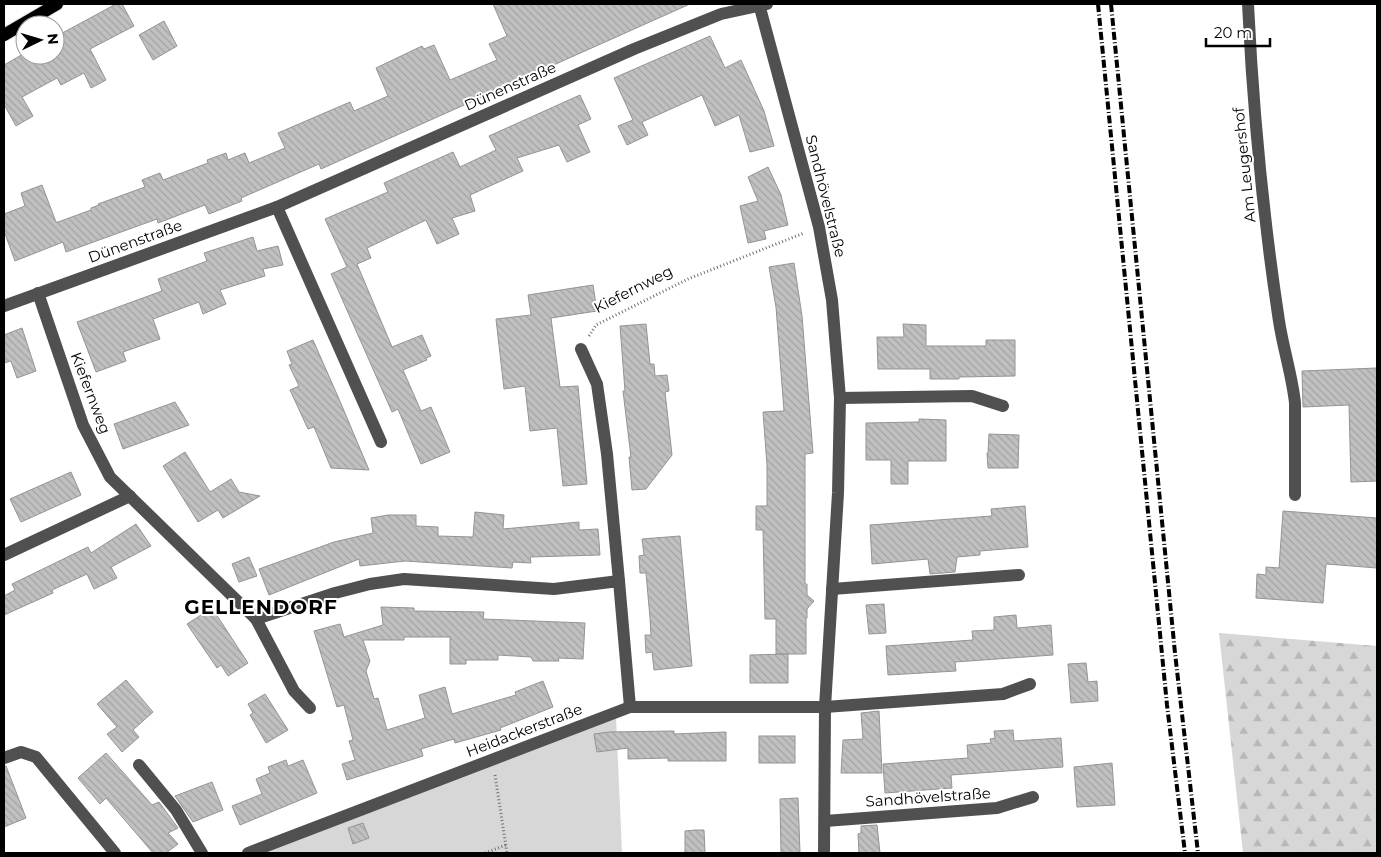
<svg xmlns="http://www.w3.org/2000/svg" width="1381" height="857" font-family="Montserrat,sans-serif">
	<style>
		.forest { fill: url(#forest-firs) }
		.garden { fill: #d7d7d7 }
		.building { fill: url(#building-back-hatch); stroke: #949494 }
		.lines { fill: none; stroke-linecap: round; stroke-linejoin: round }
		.major-casing { stroke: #dbdbdb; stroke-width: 14 }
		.path { stroke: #727272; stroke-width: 3; stroke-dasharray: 1 2.5; stroke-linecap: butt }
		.minor { stroke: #505050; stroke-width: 12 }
		.major { stroke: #000; stroke-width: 12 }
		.rail { stroke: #000; stroke-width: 4; stroke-dasharray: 8 2.5 1 2.5; stroke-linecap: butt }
		.labels { text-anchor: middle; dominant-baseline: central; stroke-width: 4; stroke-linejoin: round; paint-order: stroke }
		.street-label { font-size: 15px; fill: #000; stroke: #fff }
		.district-label { font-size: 20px; font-weight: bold; letter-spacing: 1px; fill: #000; stroke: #fff }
	</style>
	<defs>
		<pattern id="forest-firs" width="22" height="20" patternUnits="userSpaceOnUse" patternTransform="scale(1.25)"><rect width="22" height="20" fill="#d7d7d7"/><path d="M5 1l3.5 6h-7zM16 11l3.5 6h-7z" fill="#b7b7b7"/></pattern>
		<pattern id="building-back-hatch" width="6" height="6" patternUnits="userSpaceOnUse" patternTransform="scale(1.25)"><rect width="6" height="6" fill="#c0c0c0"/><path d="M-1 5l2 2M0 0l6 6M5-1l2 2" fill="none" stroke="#a3a3a3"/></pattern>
	</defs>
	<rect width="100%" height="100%" fill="#fff"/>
	<!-- forest -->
	<polygon class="forest" points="1219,633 1377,646 1377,853 1243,853"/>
	<!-- garden -->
	<polygon class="garden" points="616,717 622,853 260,853"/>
	<!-- building -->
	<g class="building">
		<polygon points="116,4 122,4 134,26 90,49 106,80 91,88 84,73 61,85 57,78 22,97 33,116 16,126 5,106 4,107 4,65 25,53 25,55 55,55 55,37"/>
		<polygon points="493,4 690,4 321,169 319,164 241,198 242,201 209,214 205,205 158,223 157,219 66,252 63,242 15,261 4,231 4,214 25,206 21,193 42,185 56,222 58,222 91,210 91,208 99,205 98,204 145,187 142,180 160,173 163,180 208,163 207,160 226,153 228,160 245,153 249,163 285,148 278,133 350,102 354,111 388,96 376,68 422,46 424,49 434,45 450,80 497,60 489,44 507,36"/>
		<polygon points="164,21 177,46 153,60 139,35"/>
		<polygon points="710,36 725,68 741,60 764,111 774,146 750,152 739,115 715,126 702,95 642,122 648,135 627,145 618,126 633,120 614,78"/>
		<polygon points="580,95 591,119 578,125 590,152 567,162 559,145 517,158 523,171 470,195 475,211 452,218 459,234 437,244 426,220 367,248 371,258 357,264 392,347 422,335 431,356 426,358 427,360 403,370 421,411 431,407 450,452 421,464 398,409 392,412 331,274 347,267 325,219 388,192 384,183 453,152 460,167 496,150 489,136"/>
		<polygon points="768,167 781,195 788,225 764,231 766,239 748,243 740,206 758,201 748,177"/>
		<polygon points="253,237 257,251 278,246 283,265 263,269 265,276 220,290 226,304 203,314 199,302 153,319 160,339 123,352 126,361 96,372 77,322 162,291 158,279 207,261 204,253"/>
		<polygon points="794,263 802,316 813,453 805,454 805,584 807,584 807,595 814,601 807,609 807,618 806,618 806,654 776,654 776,619 765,619 763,530 756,530 756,506 767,506 767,465 763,412 784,411 776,307 769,267"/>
		<polygon points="593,285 597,311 551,318 560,387 578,386 587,484 563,486 557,428 530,431 525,386 504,389 496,319 531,315 528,295"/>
		<polygon points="646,324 650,364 654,364 655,376 667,375 669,391 665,392 672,455 646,489 632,490 629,457 631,457 623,391 625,391 620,326"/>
		<polygon points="903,324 926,325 926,346 986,346 986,340 1015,340 1015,376 959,377 959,379 930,379 930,369 878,369 877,337 904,337"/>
		<polygon points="22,328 36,371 17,378 11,361 4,363 4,335"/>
		<polygon points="313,340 339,399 369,470 331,468 314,427 308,429 290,390 299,386 289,365 292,364 287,351"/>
		<polygon points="1377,368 1377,481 1351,482 1349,405 1303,407 1302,371"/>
		<polygon points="175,402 189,425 123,449 114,424"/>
		<polygon points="919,419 946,420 946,461 908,461 908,484 891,484 891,460 866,460 866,423 919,422"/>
		<polygon points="989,434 1019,435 1018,468 988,468 987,453 988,453"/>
		<polygon points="185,452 210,492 231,479 239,492 260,496 223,518 218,510 198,522 163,466"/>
		<polygon points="71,472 81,495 21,522 10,499"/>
		<polygon points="1025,506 1028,547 980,551 980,555 957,557 955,572 930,574 928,559 872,564 870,525 992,516 991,509"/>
		<polygon points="1283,511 1377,518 1377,568 1326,564 1323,603 1256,598 1257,574 1266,575 1266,567 1279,568"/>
		<polygon points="475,512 504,515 503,529 579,522 579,530 598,529 600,555 530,557 531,563 513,562 512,568 405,561 360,566 359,559 269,595 259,569 334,542 373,533 371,518 388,515 416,515 416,526 438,527 438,536 473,537"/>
		<polygon points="136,524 151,546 111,567 117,578 94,589 87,574 52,590 53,593 4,615 4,596 15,590 12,584 88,547 91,553"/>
		<polygon points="680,536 692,666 654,670 652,652 646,653 645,635 651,635 650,618 646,573 640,573 639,556 644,555 642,539"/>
		<polygon points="249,557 257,576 239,582 232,564"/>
		<polygon points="884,604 886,633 869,634 866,605"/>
		<polygon points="381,607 414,608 414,611 484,612 483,619 585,623 583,659 558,658 559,661 533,661 531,657 498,655 498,660 466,660 466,664 450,664 450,637 404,637 404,640 363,640 370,661 366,671 374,699 378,698 387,730 425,718 419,695 445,687 452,714 516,695 515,692 543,681 553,707 500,728 501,730 455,743 454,739 421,749 423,756 347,780 342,764 355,760 349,741 353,740 344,705 337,707 314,631 340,624 344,637 383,625"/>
		<polygon points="212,608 248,663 228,676 221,665 217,668 187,624"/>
		<polygon points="1016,615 1017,628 1051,625 1053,655 955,662 956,671 888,675 886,646 973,640 972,631 994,630 994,617"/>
		<polygon points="788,654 788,683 750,683 750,655"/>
		<polygon points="1086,663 1088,682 1097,681 1098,701 1071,703 1068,664"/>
		<polygon points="126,680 153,712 133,730 139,737 122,752 107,734 117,727 97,704"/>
		<polygon points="265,694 288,730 266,743 250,715 253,713 248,704"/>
		<polygon points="879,711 882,773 841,773 843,740 863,739 861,713"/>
		<polygon points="1013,730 1014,741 1061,738 1063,767 951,775 952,788 885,793 883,764 968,758 967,745 991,743 990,739 995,738 994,731"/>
		<polygon points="674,731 674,734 726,732 726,761 668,761 668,758 628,759 628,748 597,752 594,734 609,732"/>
		<rect x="759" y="736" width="36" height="27"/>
		<polygon points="106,753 152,805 159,802 178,828 168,833 178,844 166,853 153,853 106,798 100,804 78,778"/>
		<polygon points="286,760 288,766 303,760 317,793 240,825 232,806 262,794 256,779 270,773 268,767"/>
		<polygon points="1112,763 1115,805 1077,807 1074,767"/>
		<polygon points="4,766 6,766 26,818 4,827"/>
		<polygon points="212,782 223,810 193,822 175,796"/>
		<polygon points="798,798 800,853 781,853 780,799"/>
		<polygon points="363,823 369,838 353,844 348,828"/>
		<polygon points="877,825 880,853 859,853 858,834 861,833 861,826"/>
		<polygon points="695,830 704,830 705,853 685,853 685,831"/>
	</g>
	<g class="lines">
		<defs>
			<polyline id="major" points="4,35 57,4"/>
		</defs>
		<!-- major casing -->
		<use href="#major" class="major-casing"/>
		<!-- path -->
		<g class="path">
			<polyline points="589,336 596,325 688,279 804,233"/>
			<polyline points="495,775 507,853"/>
			<polyline points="485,853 506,845"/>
		</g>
		<!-- minor -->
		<g class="minor">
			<polyline points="759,4 819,227 832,300 840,398 838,493 825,707 824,853"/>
			<path d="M1248,4C1253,110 1263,216 1279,321C1283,348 1292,375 1295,403V495"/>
			<polyline points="277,207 381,442"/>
			<polyline points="38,293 83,425 110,477 256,619 335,593 370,584 404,579 554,589 619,581 630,707"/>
			<polyline points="4,306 277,207 634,49 721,14 767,4"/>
			<polyline points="581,349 597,384 607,454 619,581"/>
			<polyline points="840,398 972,396 1003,406"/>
			<polyline points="4,555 130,496"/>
			<polyline points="832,589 1019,575"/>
			<polyline points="256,619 294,691 310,708"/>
			<polyline points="4,758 21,752 36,757 115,853"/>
			<polyline points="139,765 176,810 202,853"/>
			<polyline points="825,821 997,808 1033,797"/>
			<polyline points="248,853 630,707 825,707 1003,694 1030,684"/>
		</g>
		<!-- major -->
		<use href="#major" class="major"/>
		<!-- rail -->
		<g class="rail">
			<polyline points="1098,4 1167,705 1185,853"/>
			<polyline points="1111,4 1175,653 1198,853"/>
		</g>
	</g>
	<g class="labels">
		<!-- street labels -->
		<g class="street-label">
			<text transform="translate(510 86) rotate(-24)">Dünenstraße</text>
			<text transform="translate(1244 165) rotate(-96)">Am Leugershof</text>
			<text transform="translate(826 196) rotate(76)">Sandhövelstraße</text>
			<text transform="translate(135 241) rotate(-20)">Dünenstraße</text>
			<text transform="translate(633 289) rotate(-27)">Kiefernweg</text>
			<text transform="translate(91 393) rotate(69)">Kiefernweg</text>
			<text transform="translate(524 730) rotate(-21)">Heidackerstraße</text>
			<text transform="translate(928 797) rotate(-4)">Sandhövelstraße</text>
		</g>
		<!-- district labels -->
		<g class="district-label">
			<text x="261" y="607">GELLENDORF</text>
		</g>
	</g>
	<!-- border -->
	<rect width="1381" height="857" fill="none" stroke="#000000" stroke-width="10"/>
	<!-- north arrow -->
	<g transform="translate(40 40) rotate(85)"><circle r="24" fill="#ffffff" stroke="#999999"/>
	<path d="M0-4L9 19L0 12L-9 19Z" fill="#000000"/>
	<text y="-8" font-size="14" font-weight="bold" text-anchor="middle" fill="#000000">N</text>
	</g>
	<!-- scale -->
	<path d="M1206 38v8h64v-8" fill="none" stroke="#000000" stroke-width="2.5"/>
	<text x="1214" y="38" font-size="15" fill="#000000" stroke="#ffffff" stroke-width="4" paint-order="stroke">20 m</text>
</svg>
